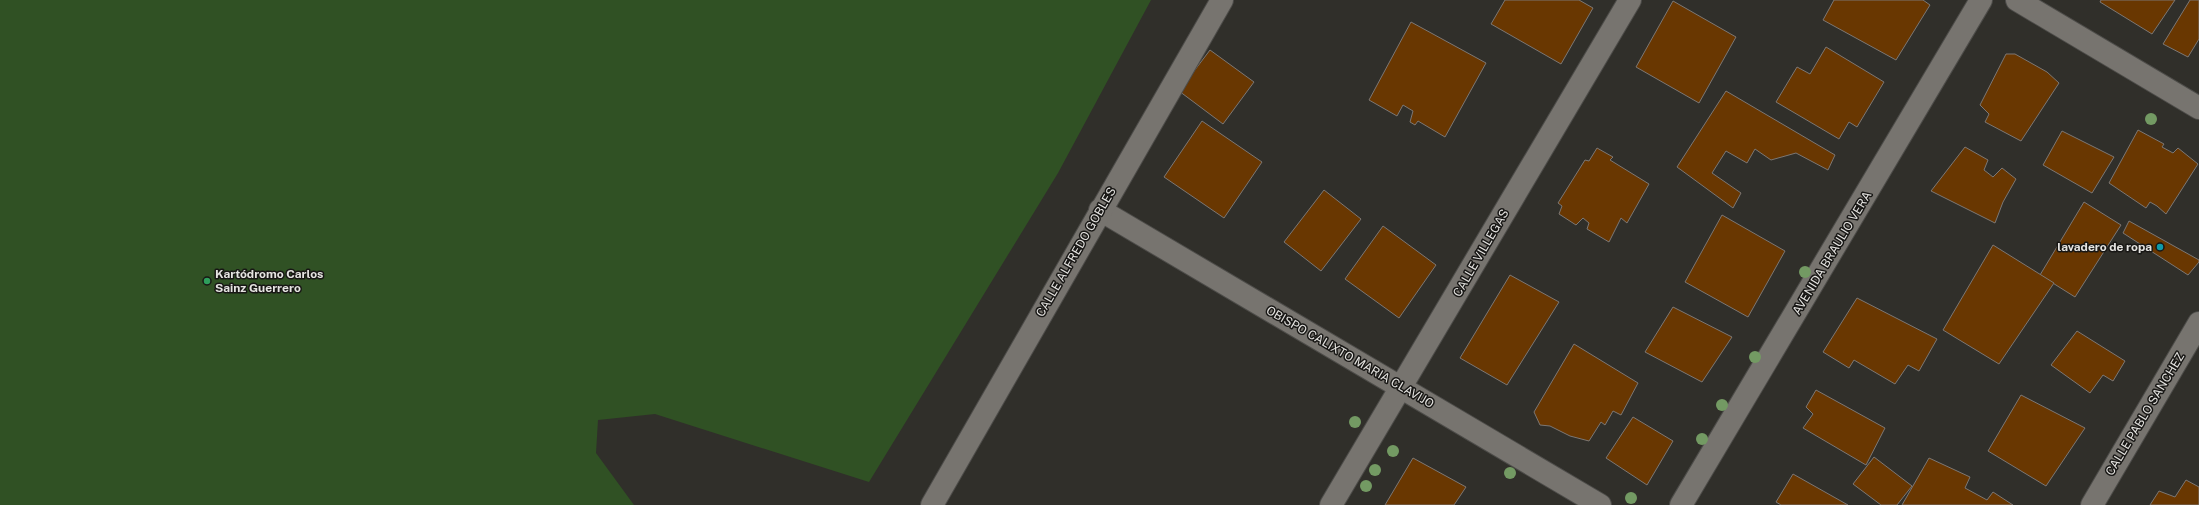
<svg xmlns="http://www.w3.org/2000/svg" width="2199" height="505" font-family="'Public Sans',sans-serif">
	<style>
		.green { fill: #305124 }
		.building { fill: #693701; stroke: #7c7774 }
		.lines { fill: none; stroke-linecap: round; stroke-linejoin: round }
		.street-casing { stroke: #4d4c49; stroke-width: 24 }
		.secondary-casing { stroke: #4d4c49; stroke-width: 24 }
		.street { stroke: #77746f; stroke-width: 22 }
		.secondary { stroke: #77746f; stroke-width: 22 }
		.tree { fill: #739a63 }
		.culture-dot { fill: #0f9aa8; stroke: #181715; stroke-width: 1.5 }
		.leisure-dot { fill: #2e9e5b; stroke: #181715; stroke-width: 1.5 }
		.labels { text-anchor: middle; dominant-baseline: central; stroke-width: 3; stroke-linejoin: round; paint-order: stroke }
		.poi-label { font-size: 12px; font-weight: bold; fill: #e5e4e1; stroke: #181715; text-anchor: end }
		.street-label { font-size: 12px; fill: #e5e4e1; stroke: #181715 }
	</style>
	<rect width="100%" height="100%" fill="#302f2a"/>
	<!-- green -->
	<polygon class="green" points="0,0 1151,0 1058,173 869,482 655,414 598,420 596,453 634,505 0,505"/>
	<!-- building -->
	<g class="building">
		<polygon points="1505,0 1579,0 1593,8 1561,64 1491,24"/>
		<polygon points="1834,0 1923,0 1930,5 1896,60 1823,20"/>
		<polygon points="2101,0 2175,0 2152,34 2100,2"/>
		<polygon points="2190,0 2199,0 2199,39 2188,57 2163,44"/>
		<polygon points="1673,1 1736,37 1699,103 1636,67"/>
		<polygon points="1411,22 1486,63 1445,137 1418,121 1415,125 1410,122 1413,111 1403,105 1397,116 1369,100"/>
		<polygon points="1826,47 1884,82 1857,127 1849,122 1839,139 1776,102 1797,67 1810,74"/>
		<polygon points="1210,50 1254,82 1223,124 1179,91"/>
		<polygon points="2006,54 2015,54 2047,72 2059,83 2021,141 1985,122 1989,114 1980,105"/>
		<polygon points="1726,91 1835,155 1828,170 1796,153 1771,160 1755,149 1747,163 1726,151 1712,173 1741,193 1733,208 1677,167"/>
		<polygon points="1202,121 1262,162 1224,218 1164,177"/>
		<polygon points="2138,130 2164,144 2162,147 2173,153 2178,148 2198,164 2166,214 2157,206 2150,202 2146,208 2109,183"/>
		<polygon points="2062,131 2114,157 2092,193 2043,165"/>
		<polygon points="1965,147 1988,160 1984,170 1993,177 2002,168 2016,179 2003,202 1995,223 1931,191"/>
		<polygon points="1597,148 1613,157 1610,160 1649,184 1627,223 1621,218 1609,242 1587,229 1589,223 1583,218 1576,225 1559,214 1562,206 1558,203 1585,160 1589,161"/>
		<polygon points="1324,190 1361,219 1321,271 1284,242"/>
		<polygon points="2084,202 2121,225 2075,297 2040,275"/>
		<polygon points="1722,215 1785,251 1748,317 1685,282"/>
		<polygon points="2129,221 2199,260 2199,262 2188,275 2123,233"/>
		<polygon points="1383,226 1436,265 1399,318 1345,279"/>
		<polygon points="1993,245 2054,283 1999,364 1943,330"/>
		<polygon points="1510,275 1559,302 1507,385 1460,358"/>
		<polygon points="1857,298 1937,339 1919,371 1908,365 1895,384 1854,360 1849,368 1823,352"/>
		<polygon points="1673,307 1732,337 1702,382 1645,352"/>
		<polygon points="2077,331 2125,361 2113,381 2103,375 2090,393 2051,365"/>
		<polygon points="1574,344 1638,383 1621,415 1613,411 1605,425 1601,422 1589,441 1570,436 1550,426 1540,425 1534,412"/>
		<polygon points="1816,390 1885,428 1866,465 1803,428 1813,414 1806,407"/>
		<polygon points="2021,395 2085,428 2046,486 1988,451"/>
		<polygon points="1633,417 1673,441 1647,485 1606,458"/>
		<polygon points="1874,457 1912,486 1897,505 1881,505 1853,484"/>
		<polygon points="1413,458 1466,487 1454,505 1385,505"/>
		<polygon points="1929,458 1970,477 1965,488 1987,500 1993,492 2013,505 1902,505"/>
		<polygon points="1793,474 1848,505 1781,505 1776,502"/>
		<polygon points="2186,480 2199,487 2199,505 2150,505 2159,491 2175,497"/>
	</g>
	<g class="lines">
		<defs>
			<g id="street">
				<polyline points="2017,0 2199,108"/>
				<polyline points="1100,210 1600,505"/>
				<polyline points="932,505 1222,0"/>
				<polyline points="1331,505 1630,0"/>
			</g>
			<g id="secondary">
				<polyline points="1681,505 1981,0"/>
				<polyline points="2092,505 2199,323"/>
			</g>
		</defs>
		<!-- street casing -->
		<use href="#street" class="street-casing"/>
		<!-- secondary casing -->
		<use href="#secondary" class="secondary-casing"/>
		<!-- street -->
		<use href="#street" class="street"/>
		<!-- secondary -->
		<use href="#secondary" class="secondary"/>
	</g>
	<!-- trees -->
	<g class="tree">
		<circle cx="2151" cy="119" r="6"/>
		<circle cx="1805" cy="272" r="6"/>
		<circle cx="1755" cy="357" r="6"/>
		<circle cx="1722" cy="405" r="6"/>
		<circle cx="1355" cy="422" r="6"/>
		<circle cx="1702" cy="439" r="6"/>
		<circle cx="1393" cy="451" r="6"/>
		<circle cx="1375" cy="470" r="6"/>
		<circle cx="1510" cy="473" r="6"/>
		<circle cx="1366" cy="486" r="6"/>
		<circle cx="1631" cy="498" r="6"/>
	</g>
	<!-- markers -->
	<circle class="culture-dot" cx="2160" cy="247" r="4"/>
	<circle class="leisure-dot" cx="207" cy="281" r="4"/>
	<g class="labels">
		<!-- poi labels -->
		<g class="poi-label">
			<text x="2152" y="247">lavadero de ropa</text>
			<text x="215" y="274" text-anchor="start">Kartódromo Carlos<tspan x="215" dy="14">Sainz Guerrero</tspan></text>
		</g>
		<!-- street labels -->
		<g class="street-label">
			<text transform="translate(1076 252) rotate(-60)">CALLE ALFREDO GOBLES</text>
			<text transform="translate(1481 253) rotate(-60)">CALLE VILLEGAS</text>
			<text transform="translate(1832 253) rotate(-59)">AVENIDA BRAULIO VERA</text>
			<text transform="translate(1350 357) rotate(30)">OBISPO CALIXTO MARIA CLAVIJO</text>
			<text transform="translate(2145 414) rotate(-59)">CALLE PABLO SANCHEZ</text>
		</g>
	</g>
</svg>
